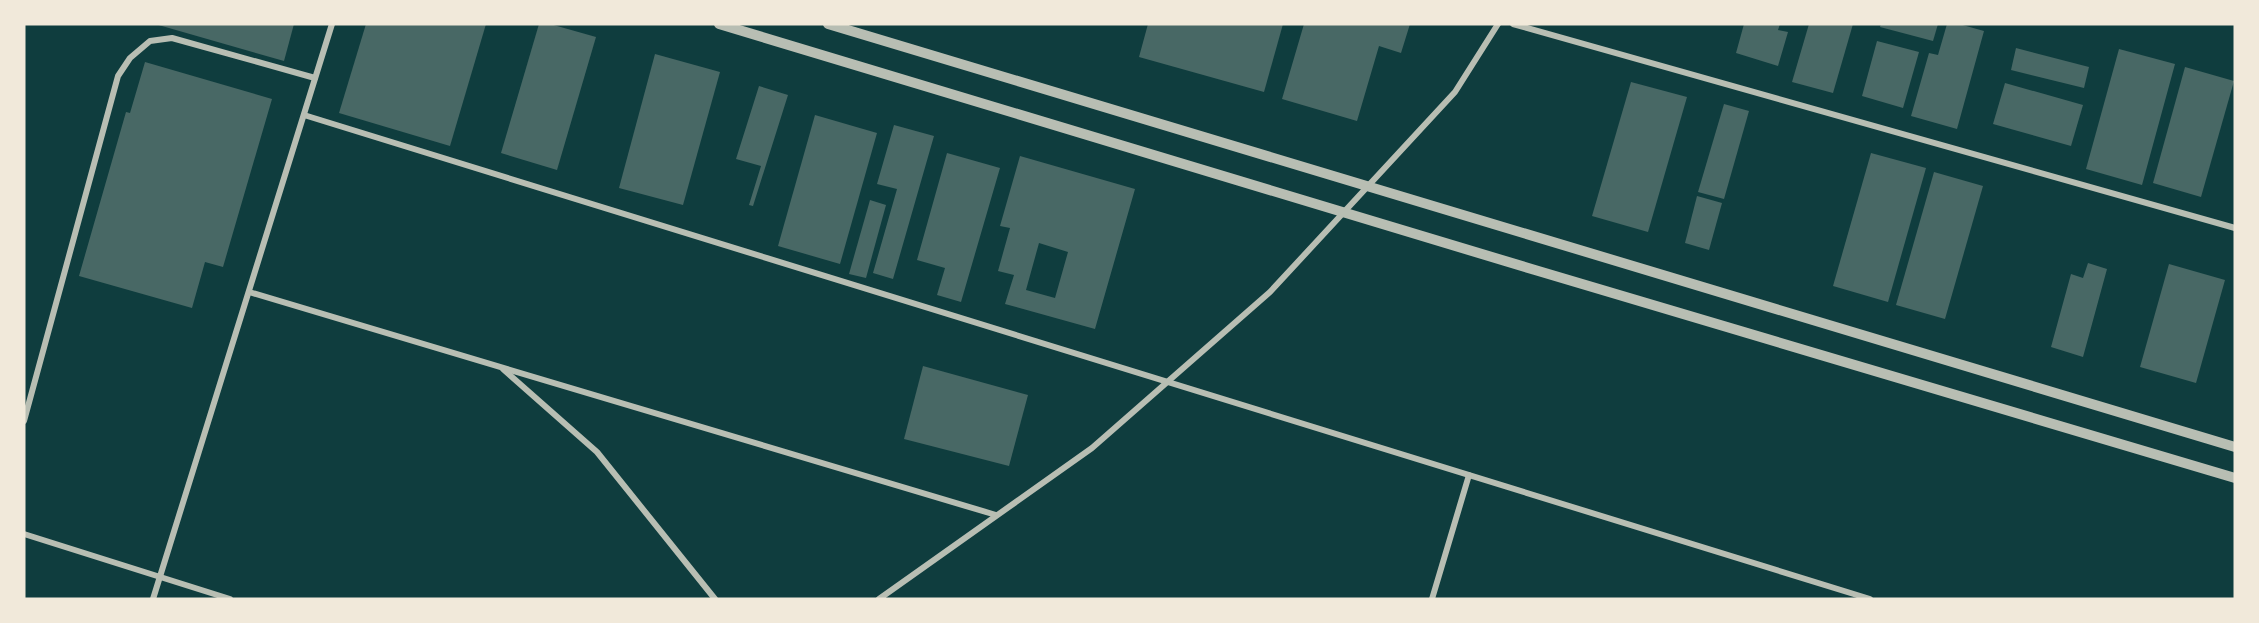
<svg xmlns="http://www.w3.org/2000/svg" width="2259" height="623" font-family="Merriweather,serif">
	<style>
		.building { fill: #486865; fill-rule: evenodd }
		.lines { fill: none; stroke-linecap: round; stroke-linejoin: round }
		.minor { stroke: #b8beb3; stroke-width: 6 }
		.tertiary { stroke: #b8beb3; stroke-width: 10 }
	</style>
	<rect width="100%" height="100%" fill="#0f3d3e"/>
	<!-- building -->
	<g class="building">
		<polygon points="155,24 294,24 284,61"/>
		<polygon points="366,24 486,24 450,146 339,113"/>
		<polygon points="539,24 550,24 596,37 557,170 501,153"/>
		<polygon points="1148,24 1283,24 1264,92 1139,57"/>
		<polygon points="1304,24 1410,24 1401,53 1379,46 1357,121 1282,99"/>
		<polygon points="1744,24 1780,24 1778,30 1788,32 1778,66 1736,53"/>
		<polygon points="1809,24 1853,24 1833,93 1792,82"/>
		<polygon points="1881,24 1938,24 1933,41 1880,27"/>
		<polygon points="1947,24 1959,24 1984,31 1957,129 1911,116 1929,53 1938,55"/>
		<polygon points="1877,41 1919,52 1903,108 1862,96"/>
		<polygon points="2016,48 2089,67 2084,88 2011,70"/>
		<polygon points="2119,49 2175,64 2142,185 2086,169"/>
		<polygon points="655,54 720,72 683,205 619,188"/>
		<polygon points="145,62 272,99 223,267 205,262 192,308 79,276 126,112 130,113"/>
		<polygon points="2185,67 2234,81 2201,197 2153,183"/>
		<polygon points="1631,82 1687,97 1648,232 1592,216"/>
		<polygon points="2005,83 2083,105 2071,146 1993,124"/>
		<polygon points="759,86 788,95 753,206 749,205 761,166 736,159"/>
		<polygon points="1724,104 1749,111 1724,199 1698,192"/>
		<polygon points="815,115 877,133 840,264 778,246"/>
		<polygon points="894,125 934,136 893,279 873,273 897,189 877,184"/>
		<polygon points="947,153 1000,168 961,302 937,295 945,268 917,260"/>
		<polygon points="1871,153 1926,168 1888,302 1833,286"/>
		<path d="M1020,156L1135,189L1095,329L1005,304L1014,275L998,271L1010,228L1000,226ZM1039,243L1068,252L1055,298L1026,290Z"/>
		<polygon points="1934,172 1983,186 1945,319 1896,305"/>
		<polygon points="1697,196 1722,203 1709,250 1685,243"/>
		<polygon points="870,200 886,205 866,278 849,274"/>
		<polygon points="2088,263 2107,269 2083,357 2051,347 2071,274 2083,278"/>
		<polygon points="2169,264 2225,280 2196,383 2140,367"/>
		<polygon points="923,366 1028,395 1009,466 904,439"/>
	</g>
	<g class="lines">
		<!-- minor -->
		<g class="minor">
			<polyline points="1513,24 2235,228"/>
			<polyline points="304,115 1870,599"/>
			<polyline points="249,292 996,515"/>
			<polyline points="503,369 597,452 715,599"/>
			<polyline points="24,421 118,76 130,58 150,41 172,38 315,78"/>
			<polyline points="24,534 230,599"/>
			<polyline points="153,599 332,24"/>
			<polyline points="879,599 1092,448 1270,292 1455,92 1498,24"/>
			<polyline points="1432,599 1469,475"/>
		</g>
		<!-- tertiary -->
		<g class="tertiary">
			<polyline points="719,24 1535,270 2235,478"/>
			<polyline points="828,24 2235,447"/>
		</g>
	</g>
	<!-- border -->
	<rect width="2259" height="623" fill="none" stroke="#f1e9da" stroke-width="51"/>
</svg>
